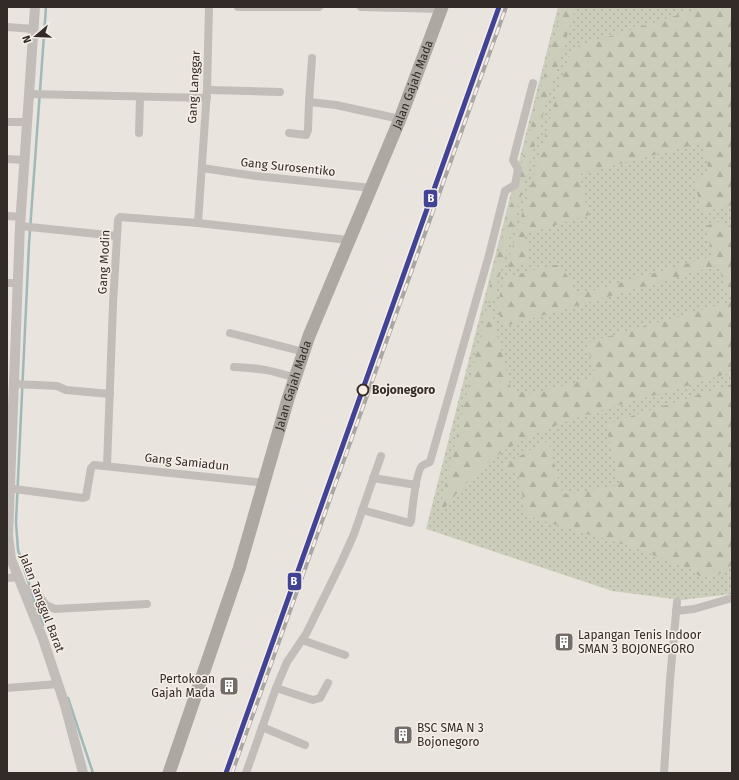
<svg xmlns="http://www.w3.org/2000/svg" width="739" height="780" font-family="'Fira Sans',sans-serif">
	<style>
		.grass { fill: url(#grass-dots) }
		.forest { fill: url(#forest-firs) }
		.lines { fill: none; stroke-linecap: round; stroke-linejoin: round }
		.stream { stroke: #9eb9b8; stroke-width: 2.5 }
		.minor { stroke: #c2bdb9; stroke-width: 8 }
		.tertiary { stroke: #c2bdb9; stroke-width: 10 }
		.trunk { stroke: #aea8a3; stroke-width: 13 }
		.rail-casing { stroke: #aaa6a3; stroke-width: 4 }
		.rail { stroke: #f6eee7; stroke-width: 2.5; stroke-dasharray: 8; stroke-linecap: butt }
		.rail-1-casing { stroke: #f6eee7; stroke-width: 8 }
		.rail-1 { stroke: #414495; stroke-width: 5 }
		.stop-dot { fill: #f6eee7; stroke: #332b28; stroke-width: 2 }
		.labels { text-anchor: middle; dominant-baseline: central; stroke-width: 3; stroke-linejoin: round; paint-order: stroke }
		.street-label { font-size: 12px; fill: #332b28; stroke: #f6eee7 }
		.stop-label { font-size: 12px; font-weight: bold; fill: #332b28; stroke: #f6eee7; text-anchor: start }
		.poi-label { font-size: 12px; fill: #332b28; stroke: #f6eee7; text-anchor: start }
		.line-badge { stroke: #f6eee7; stroke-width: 1.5 }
		.badge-label { font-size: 11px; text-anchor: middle; font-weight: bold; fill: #fff }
	</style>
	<defs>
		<pattern id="grass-dots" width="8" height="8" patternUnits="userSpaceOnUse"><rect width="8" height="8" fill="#cccdbb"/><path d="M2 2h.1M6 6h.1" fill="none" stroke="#b0b0a1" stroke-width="1.8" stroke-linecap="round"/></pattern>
		<pattern id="forest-firs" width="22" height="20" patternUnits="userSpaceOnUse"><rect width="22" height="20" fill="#cccdbb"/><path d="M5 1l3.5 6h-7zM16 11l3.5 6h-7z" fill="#b0b0a1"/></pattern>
	</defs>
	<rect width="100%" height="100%" fill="#eae4df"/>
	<!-- grass -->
	<polygon class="grass" points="558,7 732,7 732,594 681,600 612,591 426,529"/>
	<!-- forest -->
	<g class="forest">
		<polygon points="562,7 576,7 545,107 493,300 490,303 487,302 486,300"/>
		<polygon points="703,7 732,7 732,205 705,212 702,210 694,181 694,179 709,174 709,172 704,147 700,143 581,174 580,177 589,215 526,234 525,237 530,263 508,269 508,262 568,57 572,51 579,46"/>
		<polygon points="718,222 723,222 732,229 732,295 727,295 719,267 716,266 505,326 502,325 497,305 504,280 507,277 554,265 560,265 572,283 575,294 577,295 713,256 705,226"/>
		<path d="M732,301V362L729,373C691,385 651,396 612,407C573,419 532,431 498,455C476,471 458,491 442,511L440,513L439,512L487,307L488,306H490L491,308L511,389L532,394L596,377L587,346L589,342Z"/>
		<path d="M732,384V564C725,572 711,581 700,576C697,575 695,572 692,570L635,548L536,519L526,512L518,475L501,467L542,443L549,441L560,487L565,495L618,485L619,482L607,430L610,423Z"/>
	</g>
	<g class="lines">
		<!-- stream -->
		<g class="stream">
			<polyline points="30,587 18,550 16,522 29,244 46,7"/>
			<polyline points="31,592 43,625"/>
			<polyline points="68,698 93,773"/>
		</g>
		<!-- minor -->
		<g class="minor">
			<polyline points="238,7 319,7"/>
			<polyline points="361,7 442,9"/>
			<polyline points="7,27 34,29"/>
			<polyline points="312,58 309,102 336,105 400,119"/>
			<polyline points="207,90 280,92"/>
			<polyline points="29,94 207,98"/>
			<polyline points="7,122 27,122"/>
			<polyline points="139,133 140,97"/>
			<polyline points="289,133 306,135 308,130 309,102"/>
			<polyline points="7,159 24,160"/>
			<polyline points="202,168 256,176 372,188"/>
			<polyline points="7,216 21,217"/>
			<polyline points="198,223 207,90 209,7"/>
			<polyline points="20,226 117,236"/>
			<polyline points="7,283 18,283"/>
			<polyline points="230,333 304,352"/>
			<path d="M234,367C258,368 272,370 295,378"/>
			<polyline points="14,384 57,386 66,390 110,394"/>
			<polyline points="107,466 113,304 118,220 120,217 198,223 348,240"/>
			<polyline points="373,478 416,485"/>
			<polyline points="7,488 83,498 86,497 91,468 94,465 265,483"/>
			<path d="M362,510L410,523L411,521C412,512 416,471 422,466C424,464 428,463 430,462L489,255L505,191L515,185L518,169L513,160L533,83"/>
			<polyline points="7,578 18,577"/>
			<polyline points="22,588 35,590 46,605 55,609 147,604"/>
			<polyline points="676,611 694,609 732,598"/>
			<polyline points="302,640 345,655"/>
			<polyline points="7,688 58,684"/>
			<polyline points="276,688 313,700 320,698 328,683"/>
			<polyline points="262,727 305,745"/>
			<polyline points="246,773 276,688 287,662 306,634 341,563 354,534 381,456"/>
			<polyline points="664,773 670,680 677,602"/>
		</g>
		<!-- tertiary -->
		<polyline class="tertiary" points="35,7 20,226 8,536 11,559 43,639 65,705 83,773"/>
		<!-- trunk -->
		<path class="trunk" id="s1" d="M169,773L239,569L288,399L309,336L400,119L442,7"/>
		<defs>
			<polyline id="rail" points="232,773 506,7"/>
		</defs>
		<!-- rail casing -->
		<use href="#rail" class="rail-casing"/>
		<!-- rail -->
		<use href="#rail" class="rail"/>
		<defs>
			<polyline id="rail-1" points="226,773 499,7"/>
		</defs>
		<!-- rail-1 casing -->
		<use href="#rail-1" class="rail-1-casing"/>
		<!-- rail-1 -->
		<use href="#rail-1" class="rail-1"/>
	</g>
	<!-- icons -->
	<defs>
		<symbol id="building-square" viewBox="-11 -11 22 22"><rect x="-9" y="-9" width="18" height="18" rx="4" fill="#736c68" stroke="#f6eee7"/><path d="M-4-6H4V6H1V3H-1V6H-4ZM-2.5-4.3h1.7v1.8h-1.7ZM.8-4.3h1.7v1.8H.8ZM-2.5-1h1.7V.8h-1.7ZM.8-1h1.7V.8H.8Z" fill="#fff"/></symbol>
	</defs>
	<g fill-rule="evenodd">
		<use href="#building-square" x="553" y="631" width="22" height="22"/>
		<use href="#building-square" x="218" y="675" width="22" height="22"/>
		<use href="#building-square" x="392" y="724" width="22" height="22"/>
	</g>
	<!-- markers -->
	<circle class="stop-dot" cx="363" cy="390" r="5.5"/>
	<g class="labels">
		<!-- street labels -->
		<g class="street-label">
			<text stroke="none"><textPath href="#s1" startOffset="731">Jalan Gajah Mada</textPath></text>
			<text transform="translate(194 87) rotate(-87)">Gang Langgar</text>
			<text transform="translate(288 167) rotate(6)">Gang Surosentiko</text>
			<text transform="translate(104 262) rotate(-87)">Gang Modin</text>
			<text stroke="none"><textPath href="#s1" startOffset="407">Jalan Gajah Mada</textPath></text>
			<text transform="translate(187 462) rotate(6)">Gang Samiadun</text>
			<text transform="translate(42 603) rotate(69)">Jalan Tanggul Barat</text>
		</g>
		<!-- stop labels -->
		<g class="stop-label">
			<text x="372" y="390">Bojonegoro</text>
		</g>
		<!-- poi labels -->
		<g class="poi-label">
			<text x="578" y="635">Lapangan Tenis Indoor<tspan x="578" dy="14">SMAN 3 BOJONEGORO</tspan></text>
			<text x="215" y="679" text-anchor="end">Pertokoan<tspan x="215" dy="14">Gajah Mada</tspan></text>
			<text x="417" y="728">BSC SMA N 3<tspan x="417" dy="14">Bojonegoro</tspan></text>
		</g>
	</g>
	<g class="line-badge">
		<rect x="423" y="189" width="15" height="19" rx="4" fill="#414495"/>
		<rect x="287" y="572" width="15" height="19" rx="4" fill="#414495"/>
	</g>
	<g class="badge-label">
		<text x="431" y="202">B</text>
		<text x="294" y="585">B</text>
	</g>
	<!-- border -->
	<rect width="739" height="780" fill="none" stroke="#332b28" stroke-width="16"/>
	<!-- north arrow -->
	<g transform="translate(36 36) rotate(251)" stroke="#f6eee7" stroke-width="3" paint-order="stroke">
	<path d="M0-3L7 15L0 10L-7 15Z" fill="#332b28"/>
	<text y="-6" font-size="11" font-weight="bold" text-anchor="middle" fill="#332b28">N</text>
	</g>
</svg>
